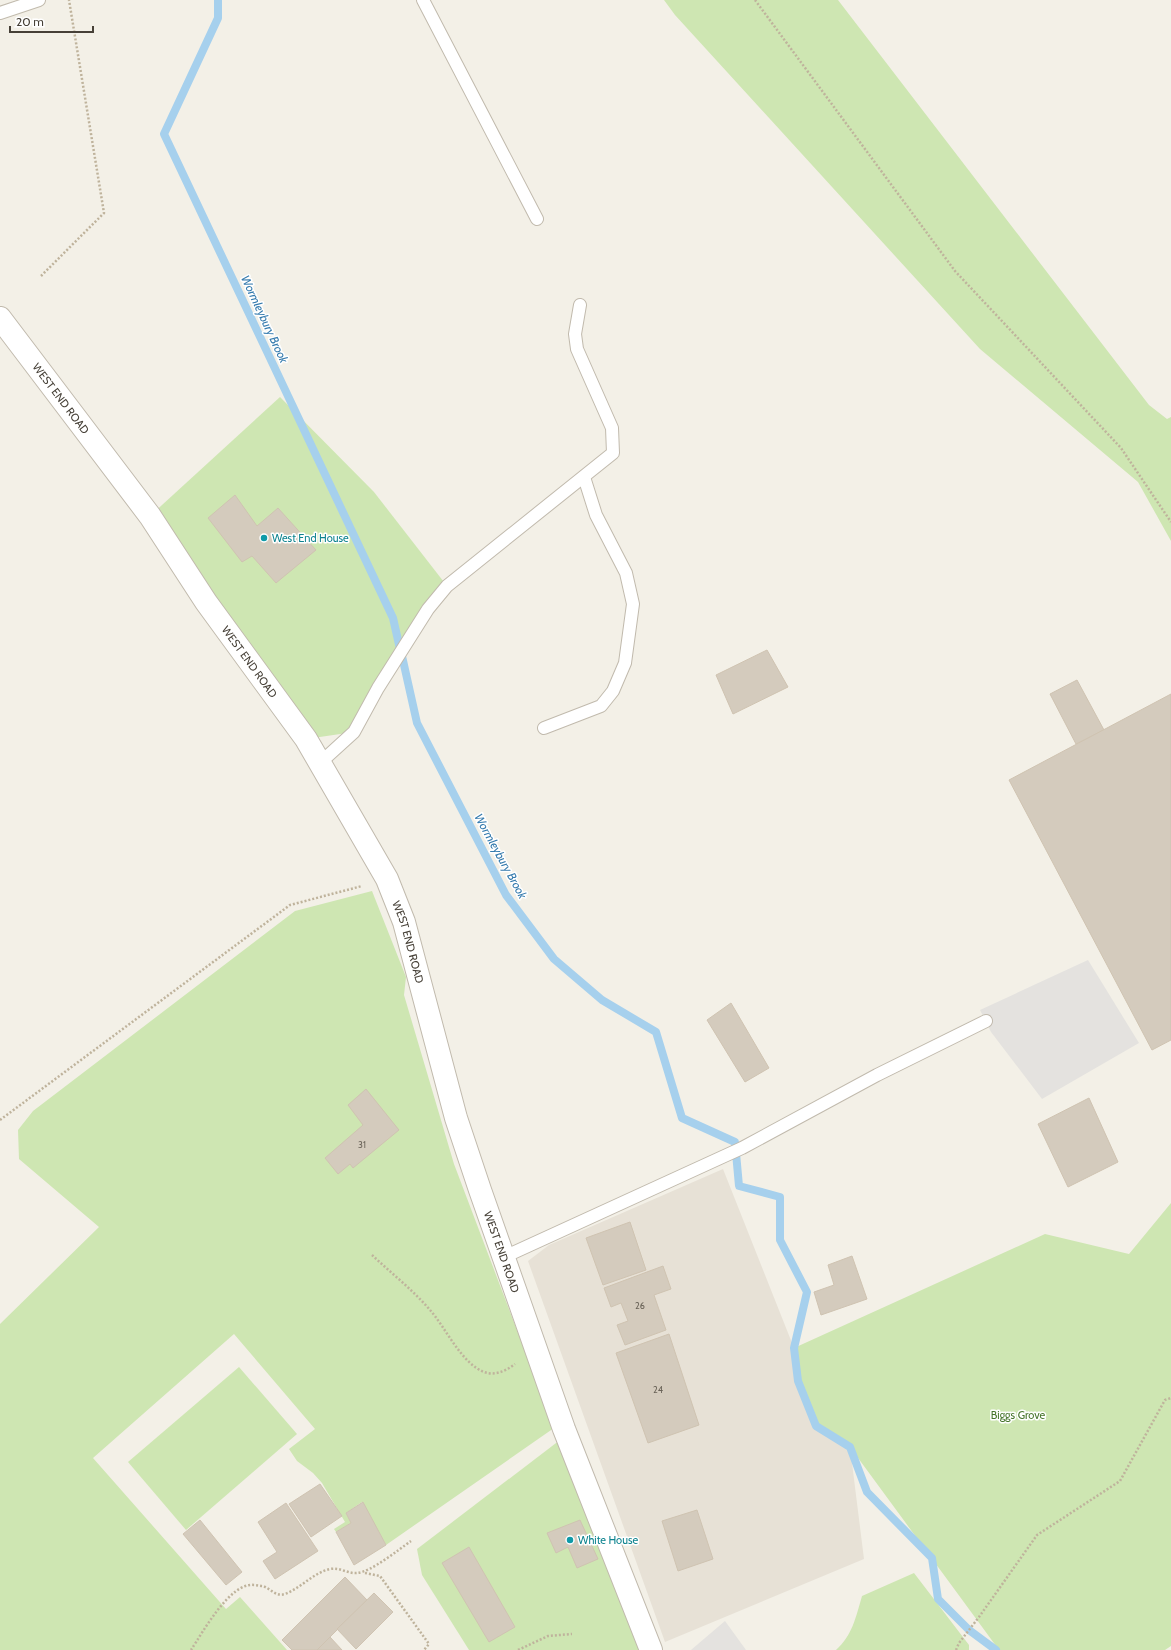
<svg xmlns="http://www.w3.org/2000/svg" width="1171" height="1650" font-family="Cabin,sans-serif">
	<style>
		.residential { fill: #e7e1d6 }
		.green { fill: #cee6b2 }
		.parking { fill: #e4e2df }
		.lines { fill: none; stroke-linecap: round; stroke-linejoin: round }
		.stream { stroke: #a6d0ed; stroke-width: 8 }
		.building { fill: #d4cbbd; stroke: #cfc3b1 }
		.service-casing { stroke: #c1baad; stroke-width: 14 }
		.minor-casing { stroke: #c1baad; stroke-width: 24 }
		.path { stroke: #bfb39c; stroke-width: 2.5; stroke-dasharray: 2 2; stroke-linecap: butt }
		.service { stroke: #fff; stroke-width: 12 }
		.minor { stroke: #fff; stroke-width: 22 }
		.culture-dot { fill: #0f9aa8; stroke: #fff; stroke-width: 1.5 }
		.labels { text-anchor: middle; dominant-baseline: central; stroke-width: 3; stroke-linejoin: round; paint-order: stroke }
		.number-label { font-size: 9px; fill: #6a6358 }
		.street-label { font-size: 11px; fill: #464037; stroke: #fff }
		.culture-label { font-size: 11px; fill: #0d838f; stroke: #fff; text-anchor: start }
		.park-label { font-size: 11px; fill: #47752c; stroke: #fff }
		.water-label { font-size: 12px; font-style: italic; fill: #347aad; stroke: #fff }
	</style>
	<rect width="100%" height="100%" fill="#f3f0e7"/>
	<!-- residential -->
	<polygon class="residential" points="723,1169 794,1348 798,1381 816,1426 850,1447 864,1559 665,1642 528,1261 549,1245"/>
	<!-- green -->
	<g class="green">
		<polygon points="664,0 838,0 1149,405 1167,419 1171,417 1171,541 1138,482 980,349 675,15"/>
		<polygon points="280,397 374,492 447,586 354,732 306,739 150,516"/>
		<polygon points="372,891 406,977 404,995 454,1164 554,1428 386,1545 362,1502 346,1513 351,1523 336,1532 334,1529 345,1522 322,1483 313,1473 297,1461 289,1449 315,1429 234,1334 93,1458 226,1609 240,1597 287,1650 0,1650 0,1324 99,1227 19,1159 18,1130 33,1111 295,911"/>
		<polygon points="1171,1203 1171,1646 1165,1650 999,1650 850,1447 816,1426 798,1381 794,1348 1045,1234 1129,1254"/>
		<polygon points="239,1367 297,1434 186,1530 128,1462"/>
		<polygon points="560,1440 640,1650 469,1650 422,1575 417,1549"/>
		<path d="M914,1573L969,1645V1650H836C852,1636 856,1617 862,1596Z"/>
	</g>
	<!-- parking -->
	<g class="parking">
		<polygon points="1088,960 1139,1043 1042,1099 991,1032 980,1010"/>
		<polygon points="725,1621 746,1650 691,1650"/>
	</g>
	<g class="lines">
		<!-- stream -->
		<g class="stream">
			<polyline points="218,0 218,18 164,134 393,618 400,649"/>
			<polyline points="402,656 417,723 506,895 554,959 602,1000 656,1032 682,1118 735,1142 739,1186 780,1197 780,1240 807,1292 794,1348 798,1381 816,1426 850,1447 867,1492 932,1558 938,1599 969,1630 996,1650"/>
		</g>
	</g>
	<!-- building -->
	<g class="building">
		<polygon points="235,495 257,526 278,508 316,550 276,583 252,556 242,562 208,518"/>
		<polygon points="767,650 788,687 733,714 716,675"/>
		<polygon points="1077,680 1104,730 1076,744 1050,694"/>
		<polygon points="1171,694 1171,1040 1152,1050 1009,780"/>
		<polygon points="731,1003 769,1068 745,1082 707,1020"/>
		<polygon points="366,1089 399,1130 353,1168 350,1164 338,1174 325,1158 363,1125 348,1105"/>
		<polygon points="1089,1098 1118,1162 1068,1187 1038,1124"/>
		<polygon points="630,1222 646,1270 603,1285 586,1238"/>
		<polygon points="852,1256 867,1299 821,1315 814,1292 834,1285 828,1265"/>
		<polygon points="663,1266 671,1289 654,1295 666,1330 625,1345 617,1325 628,1321 621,1303 611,1307 604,1288"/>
		<polygon points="669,1334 699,1425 648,1443 616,1353"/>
		<polygon points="320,1484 342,1516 311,1537 289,1504"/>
		<polygon points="363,1502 386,1545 354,1565 336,1532 351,1523 346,1513"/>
		<polygon points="286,1503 318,1551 275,1579 263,1561 277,1552 258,1522"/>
		<polygon points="697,1510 713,1559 678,1571 662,1521"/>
		<polygon points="200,1520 242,1572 226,1585 183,1534"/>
		<polygon points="580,1520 598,1559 577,1568 568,1547 556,1553 547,1533"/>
		<polygon points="469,1547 515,1627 489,1642 442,1563"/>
		<polygon points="345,1577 367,1600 317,1650 292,1650 282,1640"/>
		<polygon points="374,1593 393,1612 356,1649 337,1629"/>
		<polygon points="330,1637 342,1650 317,1650"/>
	</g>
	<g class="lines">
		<defs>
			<g id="service">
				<polyline points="423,0 537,219"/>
				<polyline points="0,13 39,0"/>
				<polyline points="544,728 601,706 613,691 625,663 633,604 626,573 596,515 584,477"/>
				<polyline points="320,763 354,732 378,688 428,609 447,586 613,453 612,428 577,349 575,334 580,305"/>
				<polyline points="504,1257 742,1148 877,1075 986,1021"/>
			</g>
			<g id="minor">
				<path id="s1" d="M0,318L150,516L206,602L306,739L387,879L404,922L456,1118L480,1190L564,1429L651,1650"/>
			</g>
		</defs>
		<!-- service casing -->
		<use href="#service" class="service-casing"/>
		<!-- minor casing -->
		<use href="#minor" class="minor-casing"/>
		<!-- path -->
		<g class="path">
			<polyline points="755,0 955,271 1121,448 1171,522"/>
			<polyline points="41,276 104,213 69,0"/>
			<polyline points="0,1120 290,905 362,886"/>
			<path d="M372,1255C391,1273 413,1290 430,1310C446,1328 461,1363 484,1372C495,1376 506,1371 515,1364"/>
			<polyline points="365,1573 380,1576 429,1644 424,1650"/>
			<path d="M191,1650C203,1632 230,1582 254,1585C257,1585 260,1586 263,1586C271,1589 276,1597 285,1594C301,1588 313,1573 330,1569C340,1567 348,1574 357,1573C371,1572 398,1550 411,1541"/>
			<polyline points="518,1650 548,1636 572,1634"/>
			<polyline points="956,1650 959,1643 979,1617 1037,1535 1120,1481 1165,1400 1171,1398"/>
		</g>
		<!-- service -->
		<use href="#service" class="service"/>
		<!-- minor -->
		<use href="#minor" class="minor"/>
	</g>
	<!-- markers -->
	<g class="culture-dot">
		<circle cx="264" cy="538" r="4"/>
		<circle cx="570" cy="1540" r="4"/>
	</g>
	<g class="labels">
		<!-- number labels -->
		<g class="number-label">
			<text x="362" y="1144">31</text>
			<text x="640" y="1305">26</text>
			<text x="658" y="1389">24</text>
		</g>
		<!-- street labels -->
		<g class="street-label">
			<text stroke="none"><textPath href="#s1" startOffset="101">WEST END ROAD</textPath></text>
			<text stroke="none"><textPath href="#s1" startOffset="425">WEST END ROAD</textPath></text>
			<text stroke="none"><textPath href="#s1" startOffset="749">WEST END ROAD</textPath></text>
			<text stroke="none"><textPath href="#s1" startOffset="1073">WEST END ROAD</textPath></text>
		</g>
		<!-- culture labels -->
		<g class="culture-label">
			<text x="272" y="538">West End House</text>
			<text x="578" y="1540">White House</text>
		</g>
		<!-- park labels -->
		<g class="park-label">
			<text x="1018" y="1415">Biggs Grove</text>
		</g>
		<!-- water labels -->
		<g class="water-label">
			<text transform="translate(265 319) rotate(65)">Wormleybury Brook</text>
			<text transform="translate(501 856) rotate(61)">Wormleybury Brook</text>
		</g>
	</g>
	<!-- scale -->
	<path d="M10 26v6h83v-6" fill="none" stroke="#464037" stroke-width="2"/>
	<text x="16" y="26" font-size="12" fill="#464037" stroke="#ffffff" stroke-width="3" paint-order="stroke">20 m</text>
</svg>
